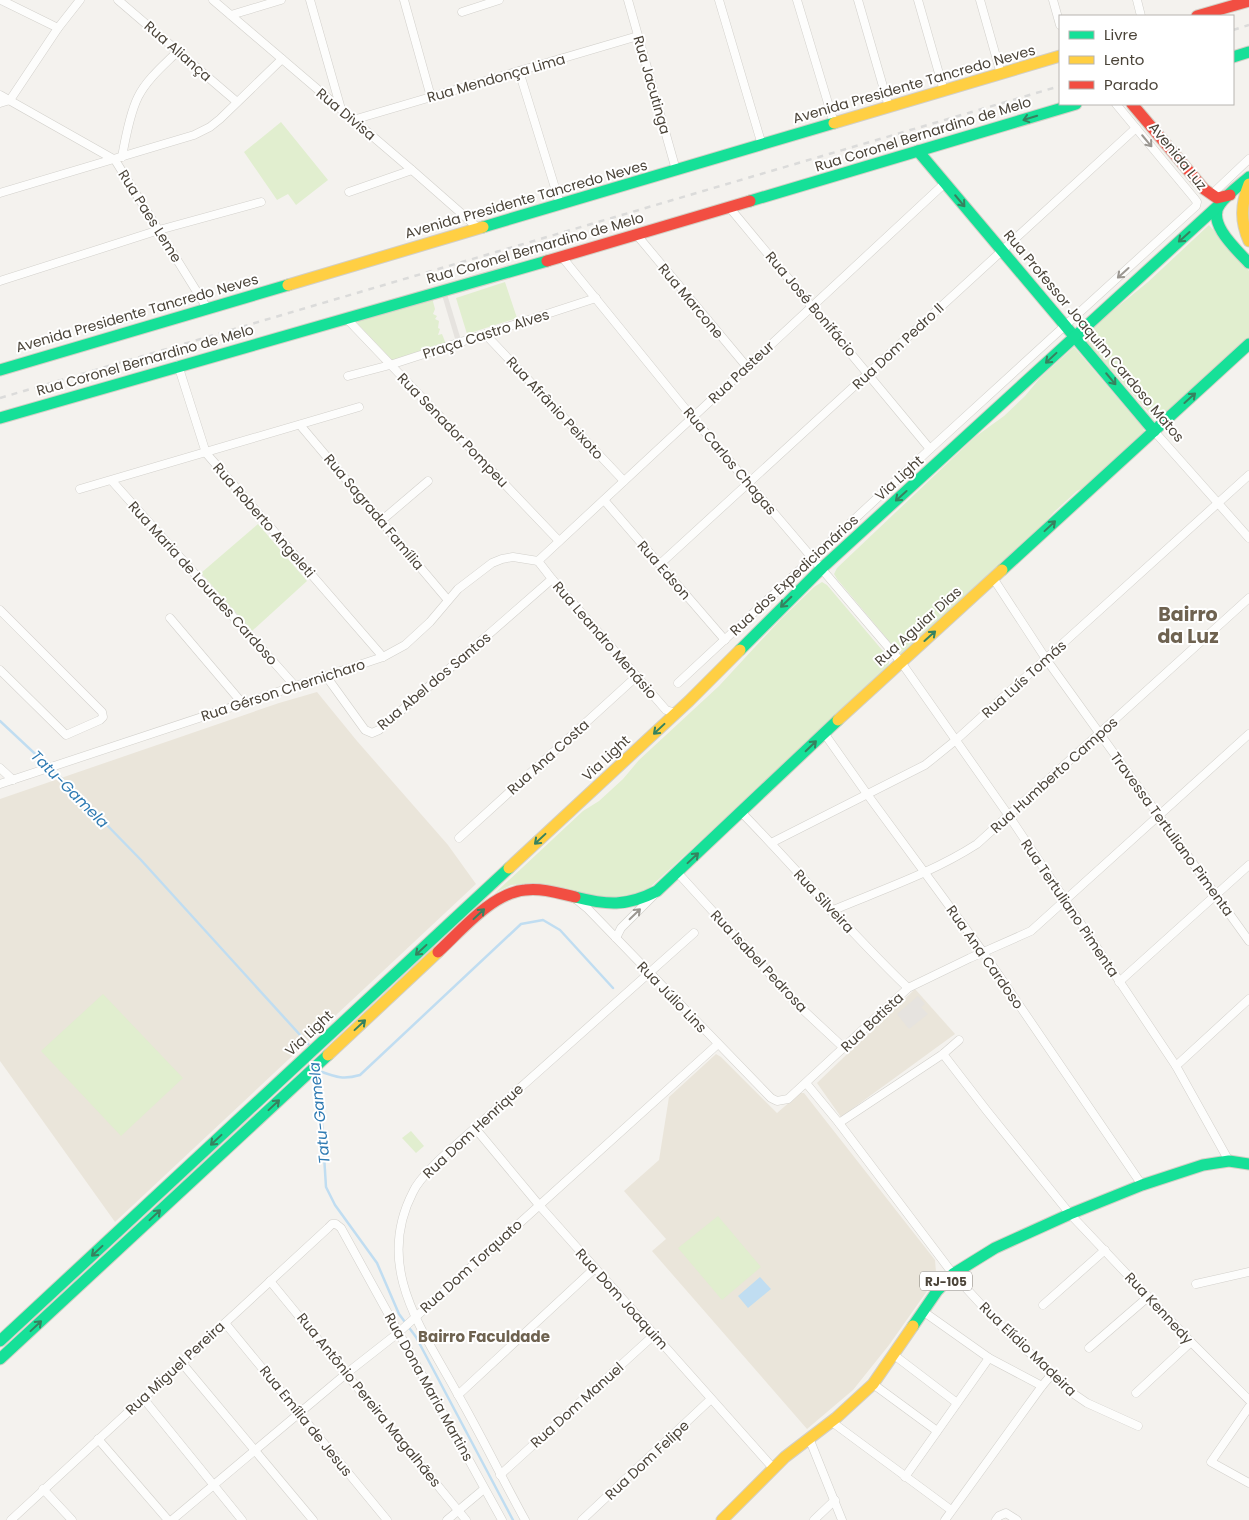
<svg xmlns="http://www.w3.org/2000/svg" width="1249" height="1520" font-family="Poppins,sans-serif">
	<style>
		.education { fill: #eae5da }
		.green { fill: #e1eecf }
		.parking { fill: #e6e3df }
		.water { fill: #c0ddf1 }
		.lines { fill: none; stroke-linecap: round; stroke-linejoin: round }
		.stream { stroke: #c0ddf1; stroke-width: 2.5 }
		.street-casing { stroke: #d2d0cb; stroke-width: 9 }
		.fast-casing { stroke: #d3cfc5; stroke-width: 13 }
		.slow-casing { stroke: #d3cfc5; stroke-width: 13 }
		.jam-casing { stroke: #d3cfc5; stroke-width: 13 }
		.street { stroke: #fdfdfc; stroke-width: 8 }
		.fast { stroke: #16e098; stroke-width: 11 }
		.slow { stroke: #ffcf43; stroke-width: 11 }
		.jam { stroke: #f24e42; stroke-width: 11 }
		.rail { stroke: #dbdbda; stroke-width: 2.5; stroke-dasharray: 6 6; stroke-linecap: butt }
		.oneway { stroke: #36825f }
		.oneway2 { stroke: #9b9791 }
		.labels { text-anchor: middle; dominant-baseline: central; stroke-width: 4; stroke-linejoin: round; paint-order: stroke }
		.shield { fill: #fff; stroke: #817c74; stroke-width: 1 }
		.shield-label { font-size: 12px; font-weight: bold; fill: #4b4439 }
		.street-label { font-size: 14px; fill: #4b4439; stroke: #fff }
		.water-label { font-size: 15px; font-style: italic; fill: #2e7ab2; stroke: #fff }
		.neighbourhood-label { font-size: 15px; font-weight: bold; fill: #6e6250; stroke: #fff }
		.district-label { font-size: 19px; font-weight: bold; fill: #6e6250; stroke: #fff }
	</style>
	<rect width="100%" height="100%" fill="#f4f2ee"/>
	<!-- education -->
	<g class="education">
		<polygon points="317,692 357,741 448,845 476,884 115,1222 0,1061 0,799 279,703"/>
		<polygon points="915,989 955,1034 841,1117 817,1083"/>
		<polygon points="716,1054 721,1057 777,1113 800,1093 804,1093 935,1260 936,1272 932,1284 889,1345 853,1390 807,1429 652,1251 666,1239 624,1191 659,1160 669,1097"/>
	</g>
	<!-- green -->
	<g class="green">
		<polygon points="281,122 328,180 296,205 288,194 277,200 244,152"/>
		<polygon points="1209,225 1249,271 1249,338 1157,422 1084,339 1099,322 1148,282"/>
		<polygon points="505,282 517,318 467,334 456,298"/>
		<polygon points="432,298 435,309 433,314 437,316 435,319 439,321 438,328 440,329 438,335 442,334 446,344 393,361 357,323 358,321"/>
		<polygon points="1074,347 1143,428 1145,434 1091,484 1077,491 1054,512 1033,537 903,655 899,653 837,579 834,574 837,568 975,437 1004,416 1025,396 1040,378"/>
		<polygon points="258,524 307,581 252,631 201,573"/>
		<path d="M822,582L827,585L888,657C890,664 889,668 883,673L647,890L630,897L606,898L534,883L511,885L495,893L583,811L599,801L623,779L639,760L719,686L781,619L814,587Z"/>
		<polygon points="103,994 183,1078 121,1136 41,1051"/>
		<polygon points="411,1131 424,1146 416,1153 402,1138"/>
		<polygon points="718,1216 761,1267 722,1300 678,1248"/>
	</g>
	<!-- parking -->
	<g class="parking">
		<polygon points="447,294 461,340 456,342 442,295"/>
		<polygon points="918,996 925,1004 921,1007 928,1014 909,1029 897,1014"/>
	</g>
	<!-- water -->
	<polygon class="water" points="760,1277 771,1289 748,1308 738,1296"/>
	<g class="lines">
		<!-- stream -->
		<g class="stream">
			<polyline points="0,721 63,780 141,860 311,1047"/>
			<path d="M318,1069L319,1071C336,1077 343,1080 360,1075L521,924L543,920L560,930L613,988"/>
			<polyline points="316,1072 320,1092 326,1187 335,1205 377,1263 399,1314 416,1337 513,1520"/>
		</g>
		<defs>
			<g id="street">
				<polyline points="1,0 58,28"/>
				<polyline points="118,0 237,102"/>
				<polyline points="213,0 412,170 478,228"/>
				<polyline points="310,0 341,109"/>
				<polyline points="404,0 431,97"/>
				<polyline points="628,0 676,170"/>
				<polyline points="719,0 762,145"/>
				<polyline points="797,0 834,123"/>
				<polyline points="858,0 889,107"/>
				<polyline points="918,0 944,91"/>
				<polyline points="980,0 1001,74"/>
				<polyline points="1053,0 1060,25"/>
				<polyline points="1137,0 1141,16"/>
				<polyline points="462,12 499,0"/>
				<polyline points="231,15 281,0"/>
				<polyline points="519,71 560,204"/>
				<polyline points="0,95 115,160 207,308"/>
				<polyline points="0,103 10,100 58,28 80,0"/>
				<polyline points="353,120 638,36"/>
				<path d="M122,157C125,140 130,113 138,97C147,79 164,65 178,51"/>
				<polyline points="349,192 412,170"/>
				<polyline points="0,193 194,135 210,127 220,119 282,59"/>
				<polyline points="1211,195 1249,159"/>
				<polyline points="729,207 930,449"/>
				<polyline points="636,234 747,367"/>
				<polyline points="562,257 692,417 901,662 1009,816 1176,1066 1229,1161"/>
				<polyline points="0,281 159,230 261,202"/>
				<polyline points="347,319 559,541"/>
				<polyline points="486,335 624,481"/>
				<polyline points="178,365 206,453 383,657"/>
				<polyline points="348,376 390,365 596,298"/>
				<polyline points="300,425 447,599"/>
				<polyline points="1154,431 1249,538"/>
				<polyline points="112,481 295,686"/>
				<polyline points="80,489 359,407"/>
				<polyline points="604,500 725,640"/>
				<polyline points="381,521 428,481"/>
				<polyline points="538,561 945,183"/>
				<polyline points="538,561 552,579 666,710 676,713"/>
				<polyline points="660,564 1136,128"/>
				<polyline points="993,578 1046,659 1249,941"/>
				<polyline points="0,610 102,712 103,717 100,720 66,735 0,670"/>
				<polyline points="170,618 243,704"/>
				<polyline points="326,676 365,730 372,733 379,730 552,579"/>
				<polyline points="678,683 930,449 1196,206 1197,202 1194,198 1116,104"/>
				<polyline points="824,733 867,794 983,952 1142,1185"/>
				<polyline points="0,768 13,780"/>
				<polyline points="0,784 383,657 405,645 430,622 458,589 492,563 502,559 513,557 538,561"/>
				<path d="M741,812C798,870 849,932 908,988"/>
				<polyline points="459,838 637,676"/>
				<polyline points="771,843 925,765 956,740 1249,475"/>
				<polyline points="677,872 800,1007 844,1048"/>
				<polyline points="577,900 588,909 771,1098 777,1101 788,1099 908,988 970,958 1031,931 1249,734"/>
				<path d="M831,911C881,890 932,873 977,844L1249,598"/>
				<polyline points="616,938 621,928 654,895"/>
				<polyline points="1119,982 1249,865"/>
				<polyline points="943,1054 987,1111 1070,1214 1191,1342 1249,1400"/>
				<polyline points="1176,1066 1249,999"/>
				<polyline points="806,1083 839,1123 953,1274 999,1324 1071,1392 1087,1403 1138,1426"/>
				<polyline points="839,1123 943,1054 959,1040"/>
				<polyline points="475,1128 539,1205 773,1468"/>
				<polyline points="270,1281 466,1520"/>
				<polyline points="1196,1284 1249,1272"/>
				<polyline points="1043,1305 1105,1250"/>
				<polyline points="924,1312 989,1358 1042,1386"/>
				<polyline points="225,1323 387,1520"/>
				<polyline points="1089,1348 1148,1297"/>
				<polyline points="894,1355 957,1403"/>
				<polyline points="181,1362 313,1520"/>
				<polyline points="873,1384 937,1431"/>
				<polyline points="1136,1393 1191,1342"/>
				<polyline points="458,1395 595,1268"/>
				<polyline points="143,1398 242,1520"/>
				<polyline points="1249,1407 1211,1462 1249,1483"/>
				<polyline points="832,1422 951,1510"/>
				<polyline points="809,1438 842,1520"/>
				<polyline points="98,1439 168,1520"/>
				<polyline points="500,1475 654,1335"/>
				<polyline points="905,1477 989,1358"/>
				<polyline points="43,1489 72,1520"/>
				<polyline points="11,1520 328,1228 332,1224 336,1224 341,1228 502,1520"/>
				<polyline points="172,1520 347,1373 398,1333 718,1044"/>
				<polyline points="447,1520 484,1489"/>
				<path d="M525,1520C502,1478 481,1435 457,1393C422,1329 374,1267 413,1192C419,1179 430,1170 439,1160L694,933"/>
				<polyline points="582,1520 711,1399"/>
				<polyline points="814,1520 835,1500"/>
				<polyline points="945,1520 1042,1386 1052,1374"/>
				<polyline points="996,1520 999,1516 1006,1513 1017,1520"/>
			</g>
			<g id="fast">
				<polyline points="1233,57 1249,52"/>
				<polyline points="918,151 1154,431"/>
				<path d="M1249,177C1240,185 1227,194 1220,204C1206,223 1237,250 1249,263"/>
				<polyline points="750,201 1076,104"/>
				<polyline points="483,227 834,123"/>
				<polyline points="0,370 288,285"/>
				<path d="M0,418C182,364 365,314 547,261"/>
				<polyline points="1002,570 1249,344"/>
				<polyline points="740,650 822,568 1220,204"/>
				<path d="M575,897C607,905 626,907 657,891L838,720"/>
				<polyline points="913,1326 937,1291 953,1274 995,1248 1070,1214 1142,1185 1203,1165 1229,1161 1249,1164"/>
				<polyline points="0,1341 509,868"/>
				<polyline points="0,1359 328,1055"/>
			</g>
			<g id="slow">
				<polyline points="834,123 1060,56"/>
				<path d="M1249,184C1241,204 1240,221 1249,241"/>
				<polyline points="288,285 483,227"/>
				<polyline points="838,720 1002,570"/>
				<polyline points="509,868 689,701 740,650"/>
				<polyline points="328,1055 438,952"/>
				<polyline points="722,1520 785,1457 836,1418 873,1384 913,1326"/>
			</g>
			<g id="jam">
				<polyline points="1197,16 1249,1"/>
				<polyline points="1132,104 1204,189 1217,198 1230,195"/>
				<polyline points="547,261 750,201"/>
				<path d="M438,952C461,931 492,893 525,890C542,888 558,893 575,897"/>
			</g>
		</defs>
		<!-- street casing -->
		<use href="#street" class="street-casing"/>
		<!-- fast casing -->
		<use href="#fast" class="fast-casing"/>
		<!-- slow casing -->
		<use href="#slow" class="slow-casing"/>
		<!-- jam casing -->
		<use href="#jam" class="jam-casing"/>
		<!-- street -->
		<use href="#street" class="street"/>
		<!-- fast -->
		<use href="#fast" class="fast"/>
		<!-- slow -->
		<use href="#slow" class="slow"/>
		<!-- jam -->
		<use href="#jam" class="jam"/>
		<!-- rail -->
		<g class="rail">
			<polyline points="1233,30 1249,25"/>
			<polyline points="0,398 1060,86"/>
		</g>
	</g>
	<!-- one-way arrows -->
	<defs><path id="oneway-shaft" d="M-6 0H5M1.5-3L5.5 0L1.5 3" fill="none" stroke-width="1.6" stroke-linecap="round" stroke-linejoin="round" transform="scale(1.25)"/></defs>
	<g class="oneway">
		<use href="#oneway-shaft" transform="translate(1030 118) rotate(163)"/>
		<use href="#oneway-shaft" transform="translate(960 201) rotate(50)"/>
		<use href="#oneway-shaft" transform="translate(1184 237) rotate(138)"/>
		<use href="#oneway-shaft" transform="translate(1051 358) rotate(137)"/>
		<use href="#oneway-shaft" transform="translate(1111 379) rotate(50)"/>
		<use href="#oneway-shaft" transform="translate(1190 398) rotate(-42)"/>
		<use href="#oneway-shaft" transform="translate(901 496) rotate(138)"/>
		<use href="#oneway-shaft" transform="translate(1050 526) rotate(-43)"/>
		<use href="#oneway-shaft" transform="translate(786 602) rotate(136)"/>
		<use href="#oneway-shaft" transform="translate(930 636) rotate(-42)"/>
		<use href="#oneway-shaft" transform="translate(659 729) rotate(137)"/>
		<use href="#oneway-shaft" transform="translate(811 746) rotate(-44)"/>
		<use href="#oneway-shaft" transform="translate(540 839) rotate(137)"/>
		<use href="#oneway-shaft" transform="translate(693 858) rotate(-43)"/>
		<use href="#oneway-shaft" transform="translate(479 914) rotate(-43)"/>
		<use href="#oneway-shaft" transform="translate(421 950) rotate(137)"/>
		<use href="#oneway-shaft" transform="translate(360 1025) rotate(-43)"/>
		<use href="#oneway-shaft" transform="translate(274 1105) rotate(-43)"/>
		<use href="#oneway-shaft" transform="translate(216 1140) rotate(137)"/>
		<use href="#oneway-shaft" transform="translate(155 1215) rotate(-43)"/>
		<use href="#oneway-shaft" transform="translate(97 1251) rotate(137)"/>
		<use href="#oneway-shaft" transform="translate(36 1326) rotate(-43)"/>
	</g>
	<g class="oneway2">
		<use href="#oneway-shaft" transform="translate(1147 141) rotate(50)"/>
		<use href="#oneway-shaft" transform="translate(1123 273) rotate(138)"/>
		<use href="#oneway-shaft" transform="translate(635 914) rotate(-44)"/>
	</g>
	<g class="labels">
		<!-- shield labels -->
		<rect class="shield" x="920" y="1271.5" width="52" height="19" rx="4"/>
		<g class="shield-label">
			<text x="946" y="1281">RJ-105</text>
		</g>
		<!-- street labels -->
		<g class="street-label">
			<text transform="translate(178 51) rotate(41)">Rua Aliança</text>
			<text transform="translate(496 78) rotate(-16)">Rua Mendonça Lima</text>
			<text transform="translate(914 84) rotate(-16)">Avenida Presidente Tancredo Neves</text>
			<text transform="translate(652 85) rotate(74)">Rua Jacutinga</text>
			<text transform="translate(346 114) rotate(40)">Rua Divisa</text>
			<text transform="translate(923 134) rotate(-17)">Rua Coronel Bernardino de Melo</text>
			<text transform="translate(1178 156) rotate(51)">Avenida Luz</text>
			<text transform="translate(526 199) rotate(-16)">Avenida Presidente Tancredo Neves</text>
			<text transform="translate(150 216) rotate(58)">Rua Paes Leme</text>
			<text transform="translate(535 248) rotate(-16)">Rua Coronel Bernardino de Melo</text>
			<text transform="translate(691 301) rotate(50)">Rua Marcone</text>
			<text transform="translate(811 304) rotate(50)">Rua José Bonifácio</text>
			<text transform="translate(137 313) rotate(-16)">Avenida Presidente Tancredo Neves</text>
			<text transform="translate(486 334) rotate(-18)">Praça Castro Alves</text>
			<text transform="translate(1094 336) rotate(50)">Rua Professor Joaquim Cardoso Matos</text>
			<text transform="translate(898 346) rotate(-43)">Rua Dom Pedro II</text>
			<text transform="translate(145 360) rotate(-16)">Rua Coronel Bernardino de Melo</text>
			<text transform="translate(741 372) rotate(-43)">Rua Pasteur</text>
			<text transform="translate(555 408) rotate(47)">Rua Afrânio Peixoto</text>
			<text transform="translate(453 430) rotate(46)">Rua Senador Pompeu</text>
			<text transform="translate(730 461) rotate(50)">Rua Carlos Chagas</text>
			<text transform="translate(899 478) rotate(-42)">Via Light</text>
			<text transform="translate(374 512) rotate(50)">Rua Sagrada Família</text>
			<text transform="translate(264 520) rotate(49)">Rua Roberto Angeleti</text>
			<text transform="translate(664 570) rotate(49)">Rua Edson</text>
			<text transform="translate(794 575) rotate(-43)">Rua dos Expedicionários</text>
			<text transform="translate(203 583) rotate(48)">Rua Maria de Lourdes Cardoso</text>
			<text transform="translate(918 626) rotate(-42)">Rua Aguiar Dias</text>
			<text transform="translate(605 640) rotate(49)">Rua Leandro Menásio</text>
			<text transform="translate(1024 679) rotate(-42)">Rua Luís Tomás</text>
			<text transform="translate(434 681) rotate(-40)">Rua Abel dos Santos</text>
			<text transform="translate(283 690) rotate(-18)">Rua Gérson Chernicharo</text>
			<text transform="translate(548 757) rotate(-42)">Rua Ana Costa</text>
			<text transform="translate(606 758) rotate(-43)">Via Light</text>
			<text transform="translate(1054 775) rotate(-42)">Rua Humberto Campos</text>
			<text transform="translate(1172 834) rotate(54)">Travessa Tertuliano Pimenta</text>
			<text transform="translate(824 901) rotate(47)">Rua Silveira</text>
			<text transform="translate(1070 908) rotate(56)">Rua Tertuliano Pimenta</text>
			<text transform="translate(985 957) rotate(55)">Rua Ana Cardoso</text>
			<text transform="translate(759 961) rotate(47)">Rua Isabel Pedrosa</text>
			<text transform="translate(672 997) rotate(46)">Rua Júlio Lins</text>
			<text transform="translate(872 1022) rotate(-43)">Rua Batista</text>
			<text transform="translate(309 1033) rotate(-43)">Via Light</text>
			<text transform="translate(473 1131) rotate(-43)">Rua Dom Henrique</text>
			<text transform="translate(471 1266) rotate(-42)">Rua Dom Torquato</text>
			<text transform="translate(622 1299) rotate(48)">Rua Dom Joaquim</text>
			<text transform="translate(1159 1308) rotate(47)">Rua Kennedy</text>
			<text transform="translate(1028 1349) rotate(44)">Rua Elídio Madeira</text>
			<text transform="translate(175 1368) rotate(-43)">Rua Miguel Pereira</text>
			<text transform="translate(429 1387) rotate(61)">Rua Dona Maria Martins</text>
			<text transform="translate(369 1400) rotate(51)">Rua Antônio Pereira Magalhães</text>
			<text transform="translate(577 1405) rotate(-42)">Rua Dom Manuel</text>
			<text transform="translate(306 1421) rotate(51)">Rua Emília de Jesus</text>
			<text transform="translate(647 1460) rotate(-43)">Rua Dom Felipe</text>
		</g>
		<!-- water labels -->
		<g class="water-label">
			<text transform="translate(70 789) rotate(45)">Tatu-Gamela</text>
			<text transform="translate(319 1113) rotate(-96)">Tatu-Gamela</text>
		</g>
		<!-- neighbourhood labels -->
		<g class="neighbourhood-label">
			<text x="484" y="1336">Bairro Faculdade</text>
		</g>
		<!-- district labels -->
		<g class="district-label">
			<text x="1188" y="614">Bairro<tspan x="1188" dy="22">da Luz</tspan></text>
		</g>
	</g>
	<!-- legend -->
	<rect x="1059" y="15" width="175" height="90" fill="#ffffff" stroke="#b7b4b0"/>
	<rect x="1069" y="31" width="25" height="8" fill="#16e098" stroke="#b7b4b0"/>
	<text x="1104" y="40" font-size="15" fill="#4b4439">Livre</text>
	<rect x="1069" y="56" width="25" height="8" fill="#ffcf43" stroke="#b7b4b0"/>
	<text x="1104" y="65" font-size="15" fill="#4b4439">Lento</text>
	<rect x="1069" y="81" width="25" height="8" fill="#f24e42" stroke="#b7b4b0"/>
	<text x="1104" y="90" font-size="15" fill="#4b4439">Parado</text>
</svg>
